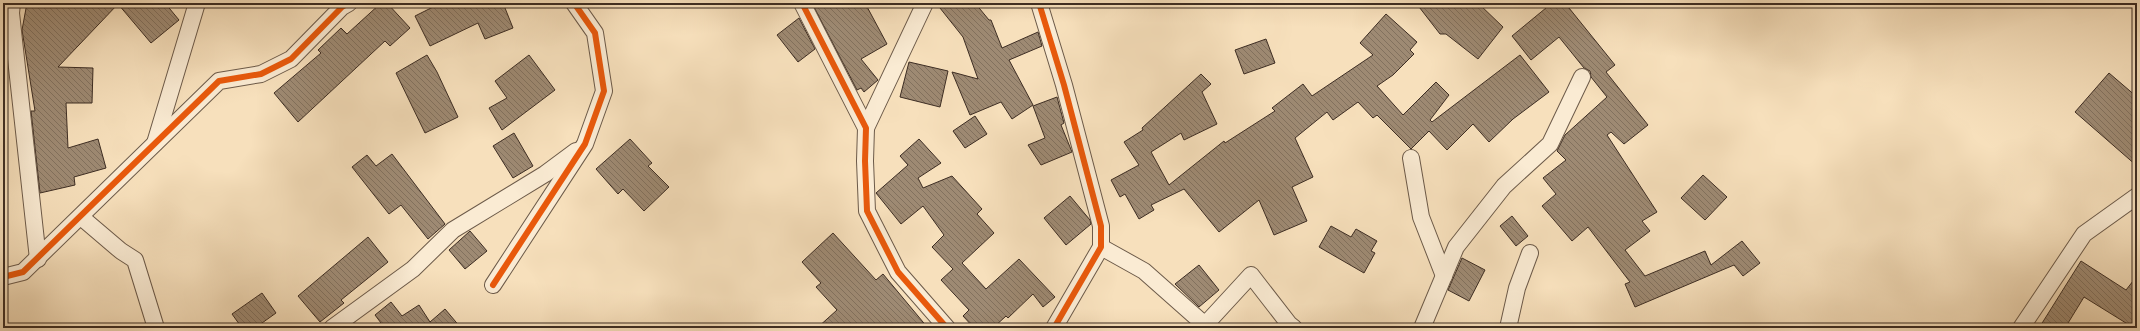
<svg xmlns="http://www.w3.org/2000/svg" width="2140" height="331" font-family="'Libre Caslon Text',serif">
	<style>
		.building { fill: url(#building-back-hatch); stroke: #3d2d23 }
		.lines { fill: none; stroke-linecap: round; stroke-linejoin: round }
		.minor-casing { stroke: #6c5a49; stroke-width: 18 }
		.minor { stroke: #faebd3; stroke-width: 16 }
		.cycleway-casing { stroke: #faebd3; stroke-width: 8 }
		.cycleway { stroke: #e8590c; stroke-width: 6 }
	</style>
	<defs>
		<pattern id="building-back-hatch" width="6" height="6" patternUnits="userSpaceOnUse"><rect width="6" height="6" fill="#9e8a73"/><path d="M-1 5l2 2M0 0l6 6M5-1l2 2" fill="none" stroke="#82715e"/></pattern>
	</defs>
	<rect width="100%" height="100%" fill="#f7e0bc"/>
	<filter id="stains"><feTurbulence type="fractalNoise" baseFrequency=".005" numOctaves="4"/><feColorMatrix values="0 0 0 0 .2 0 0 0 0 .09 0 0 0 0 .02 0 0 0 .5 -.17"/></filter>
	<radialGradient id="worn" r=".72"><stop offset=".6" stop-color="#630" stop-opacity="0"/><stop offset="1" stop-color="#630" stop-opacity=".3"/></radialGradient>
	<!-- building -->
	<g class="building">
		<polygon points="27,3 165,3 179,20 151,43 118,4 58,67 93,68 92,103 66,103 68,148 98,139 106,168 74,177 75,185 40,193 31,111 35,111 22,30"/>
		<polygon points="381,3 387,3 410,28 390,46 385,41 298,122 274,93 321,53 318,50 341,28 347,34"/>
		<polygon points="441,3 503,3 513,28 485,39 478,23 430,46 415,16"/>
		<polygon points="819,3 865,3 887,44 861,59 878,80 864,92 861,88 857,90 814,7"/>
		<polygon points="936,3 975,3 989,20 991,20 1002,48 1038,32 1042,46 1009,60 1033,105 1012,119 1001,102 970,115 952,72 978,79 963,37"/>
		<polygon points="1416,3 1478,3 1503,27 1478,59 1446,34 1440,34"/>
		<polygon points="1552,3 1565,3 1615,65 1606,72 1648,125 1624,144 1611,132 1607,135 1657,212 1642,221 1650,231 1625,250 1645,276 1705,251 1711,265 1742,241 1760,263 1743,276 1734,265 1635,307 1625,284 1630,282 1588,227 1572,241 1542,206 1556,194 1543,178 1566,160 1557,151 1565,135 1607,97 1591,77 1590,71 1584,68 1559,37 1531,60 1512,36"/>
		<polygon points="1386,14 1417,42 1410,50 1414,54 1393,75 1377,86 1403,115 1436,82 1449,95 1430,120 1432,122 1520,55 1549,92 1513,119 1489,142 1473,124 1447,150 1429,131 1411,149 1377,115 1373,118 1358,102 1333,120 1327,112 1295,138 1313,177 1292,187 1307,221 1274,235 1259,200 1219,232 1184,189 1151,205 1154,210 1139,219 1125,194 1120,197 1111,180 1139,165 1124,142 1143,130 1142,128 1201,74 1211,84 1202,92 1217,124 1184,140 1181,133 1151,152 1169,185 1224,141 1225,143 1275,111 1272,108 1303,84 1312,96 1373,55 1360,43"/>
		<polygon points="799,18 815,49 798,62 777,35"/>
		<polygon points="1266,39 1275,63 1244,74 1235,50"/>
		<polygon points="427,55 437,72 458,117 425,133 396,73"/>
		<polygon points="529,55 555,90 502,130 489,108 507,98 495,81"/>
		<polygon points="909,62 948,71 940,107 900,97"/>
		<polygon points="2109,73 2137,97 2137,166 2075,112"/>
		<polygon points="1057,97 1064,123 1061,125 1072,152 1041,165 1028,145 1045,138 1033,106"/>
		<polygon points="975,116 987,134 965,148 953,131"/>
		<polygon points="514,133 533,166 513,178 493,146"/>
		<polygon points="630,139 652,163 648,166 669,187 644,211 623,189 618,194 596,169"/>
		<polygon points="919,139 941,163 918,178 923,188 952,176 982,209 977,214 994,233 962,263 986,289 1019,259 1055,297 1043,307 1033,294 1008,318 1006,316 993,328 974,328 963,316 969,310 941,280 953,269 932,247 944,235 923,206 901,224 876,193 908,165 900,156"/>
		<polygon points="392,154 445,224 428,239 401,205 389,214 352,167 367,155 376,166"/>
		<polygon points="1703,175 1727,197 1705,220 1681,198"/>
		<polygon points="1070,196 1090,220 1091,224 1066,245 1044,218"/>
		<polygon points="1512,216 1528,236 1516,246 1500,226"/>
		<polygon points="1331,226 1351,237 1356,229 1377,241 1371,251 1375,253 1364,273 1319,247"/>
		<polygon points="470,231 487,251 465,269 449,250"/>
		<polygon points="833,233 876,280 883,274 928,328 817,328 837,310 816,287 821,283 802,262"/>
		<polygon points="368,237 388,262 341,300 344,303 320,322 298,296"/>
		<polygon points="1462,258 1485,270 1469,301 1448,290"/>
		<polygon points="2081,261 2126,290 2137,276 2137,328 2134,328 2084,297 2065,328 2039,328"/>
		<polygon points="1199,265 1219,290 1199,307 1175,284"/>
		<polygon points="262,293 276,313 255,328 242,328 232,314"/>
		<polygon points="391,302 402,316 419,305 430,322 445,309 461,328 383,328 384,327 375,315"/>
	</g>
	<g class="lines">
		<defs>
			<g id="minor">
				<polyline points="12,3 11,13 38,259"/>
				<polyline points="802,3 866,128 865,161 867,211 898,272 947,328"/>
				<polyline points="1039,3 1064,85 1101,226 1101,247 1054,328"/>
				<polyline points="866,128 925,3"/>
				<polyline points="155,143 197,3"/>
				<polyline points="1411,158 1421,217 1444,276"/>
				<polyline points="81,217 121,251 135,260 156,328"/>
				<polyline points="1101,247 1144,271 1205,325 1251,275 1289,324 1294,328"/>
				<polyline points="3,277 23,272 219,81 261,74 291,59 342,7 349,3"/>
				<polyline points="493,285 585,144 604,91 595,33 574,3"/>
				<polyline points="332,328 413,269 453,230 545,174 576,151"/>
				<polyline points="1422,328 1456,247 1504,186 1550,144 1582,77"/>
				<polyline points="1508,328 1517,288 1530,253"/>
				<polyline points="2021,328 2084,234 2137,196"/>
			</g>
		</defs>
		<!-- minor casing -->
		<use href="#minor" class="minor-casing"/>
		<!-- minor -->
		<use href="#minor" class="minor"/>
		<defs>
			<g id="cycleway">
				<polyline points="802,3 866,128 865,161 867,211 898,272 947,328"/>
				<polyline points="1039,3 1064,85 1101,226 1101,247 1054,328"/>
				<polyline points="3,277 23,272 219,81 261,74 291,59 342,7 349,3"/>
				<polyline points="493,285 585,144 604,91 595,33 574,3"/>
			</g>
		</defs>
		<!-- cycleway casing -->
		<use href="#cycleway" class="cycleway-casing"/>
		<!-- cycleway -->
		<use href="#cycleway" class="cycleway"/>
	</g>
	<!-- margin -->
	<rect width="2140" height="331" fill="none" stroke="#f7e0bc" stroke-width="16"/>
	<rect x="4" y="4" width="2132" height="323" fill="none" stroke="#3d2d23" stroke-width="2"/>
	<rect x="8" y="8" width="2124" height="315" fill="none" stroke="#3d2d23"/>
	<rect width="100%" height="100%" filter="url(#stains)"/>
	<rect width="100%" height="100%" fill="url(#worn)"/>
</svg>
